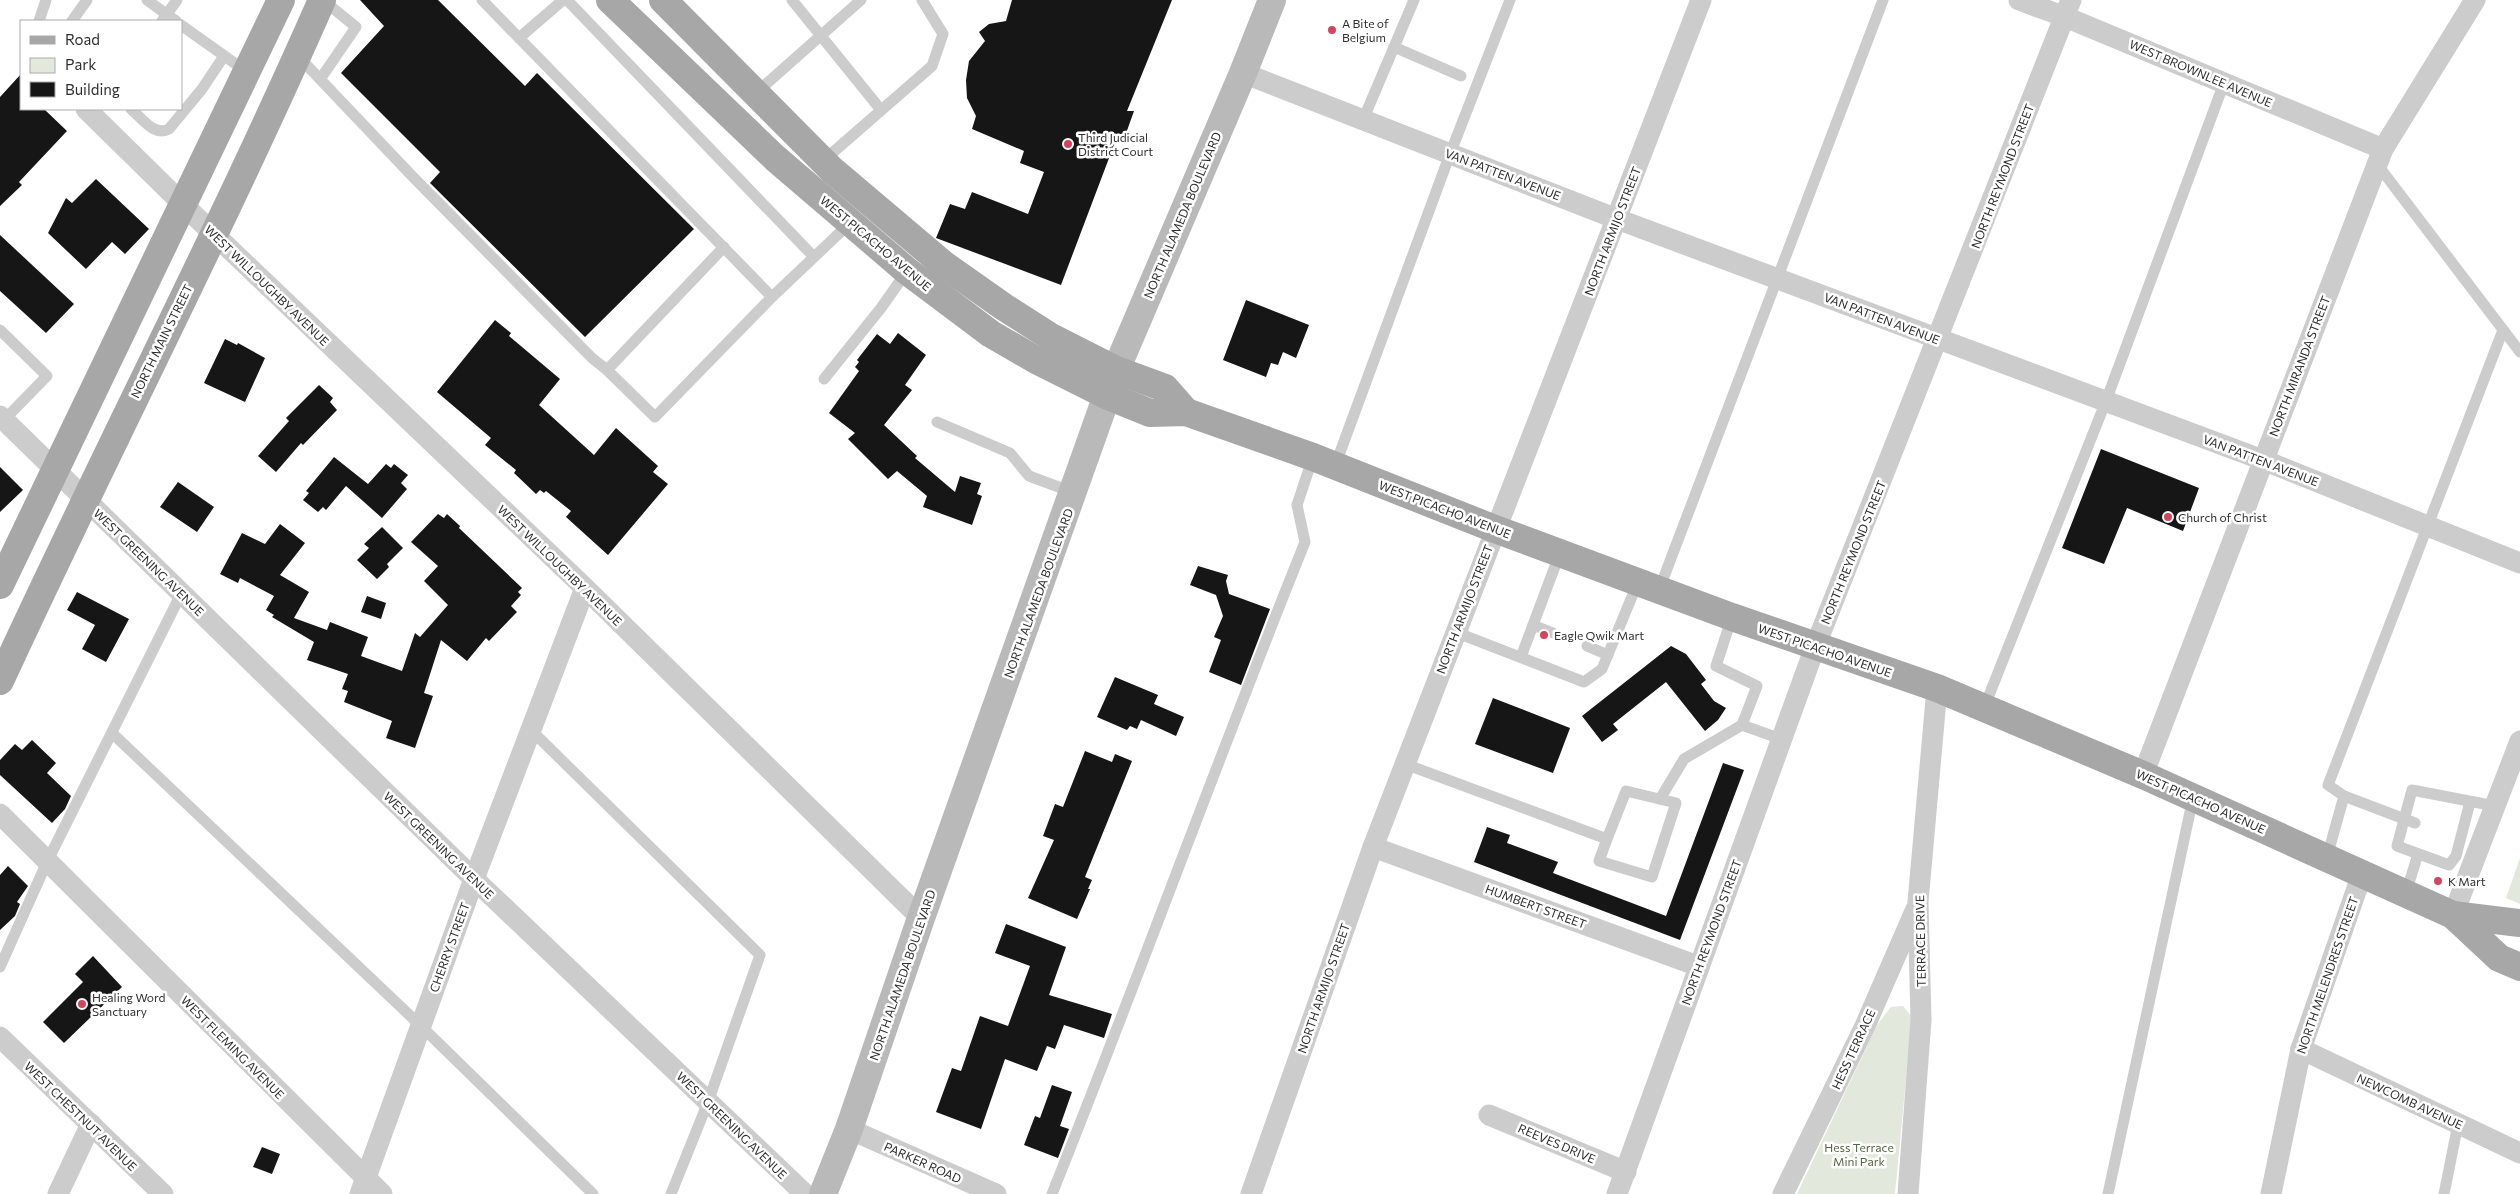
<svg xmlns="http://www.w3.org/2000/svg" width="2520" height="1194" font-family="Commissioner,sans-serif">
	<style>
		.green { fill: #e3e8dc }
		.building { fill: #161616 }
		.lines { fill: none; stroke-linecap: round; stroke-linejoin: round }
		.lane { stroke: #ccc; stroke-width: 11 }
		.street { stroke: #ccc; stroke-width: 21 }
		.secondary { stroke: #b9b9b9; stroke-width: 28 }
		.primary { stroke: #a7a7a7; stroke-width: 28 }
		.poi-dot { fill: #d2455e; stroke: #fff; stroke-width: 2 }
		.labels { text-anchor: middle; dominant-baseline: central; stroke-width: 5; stroke-linejoin: round; paint-order: stroke }
		.poi-label { font-size: 12px; fill: #2f2f2f; stroke: #fff; text-anchor: start }
		.street-label { font-size: 12px; fill: #2f2f2f; stroke: #fff }
		.park-label { font-size: 12px; fill: #566641; stroke: #fff }
	</style>
	<rect width="100%" height="100%" fill="#fff"/>
	<!-- green -->
	<g class="green">
		<polygon points="2520,858 2520,904 2506,898"/>
		<polygon points="1903,1006 1912,1017 1895,1194 1797,1194 1877,1025 1891,1007"/>
	</g>
	<!-- building -->
	<g class="building">
		<polygon points="360,0 438,0 525,86 537,73 694,229 585,337 430,183 440,172 341,73 384,26"/>
		<polygon points="1012,0 1172,0 1127,111 1134,111 1124,139 1117,137 1061,285 936,238 950,204 965,209 972,192 1028,214 1044,172 1020,163 1024,151 972,129 976,116 967,98 966,80 969,61 985,41 979,32 989,24 1006,21"/>
		<polygon points="21,74 21,109 44,109 67,131 19,182 22,185 0,206 0,97"/>
		<polygon points="96,179 149,229 125,254 112,242 86,269 48,233 66,198 72,203"/>
		<polygon points="0,235 74,304 46,333 0,291"/>
		<polygon points="1246,300 1309,325 1296,358 1283,352 1278,365 1271,363 1266,377 1223,360"/>
		<polygon points="495,320 511,333 509,336 560,379 539,405 594,455 616,428 658,466 653,472 668,484 608,555 566,517 571,511 546,491 544,493 540,490 536,494 514,473 516,470 485,445 491,438 437,392"/>
		<polygon points="898,333 926,355 905,385 912,390 884,425 917,456 915,458 955,492 960,476 981,483 977,494 982,496 972,525 923,507 927,496 897,471 888,479 848,439 855,433 829,413 859,371 855,367 859,362 857,360 877,334 890,344"/>
		<polygon points="225,339 237,345 238,343 265,358 245,402 204,383"/>
		<polygon points="319,385 333,398 330,402 337,410 303,445 301,443 276,472 258,456 289,421 286,418"/>
		<polygon points="2101,449 2199,488 2183,531 2127,508 2104,564 2062,548"/>
		<polygon points="334,457 368,484 386,464 391,468 394,464 408,475 401,483 407,489 382,518 346,486 326,510 323,507 318,512 303,500 309,493 306,491"/>
		<polygon points="0,467 23,490 0,512"/>
		<polygon points="178,482 214,507 197,532 160,507"/>
		<polygon points="438,514 444,518 447,514 460,526 459,528 522,588 518,592 521,595 511,606 517,612 489,641 486,638 467,661 441,640 424,693 433,696 415,748 386,738 392,721 344,702 348,691 342,689 348,674 307,660 314,642 272,617 274,615 266,610 274,596 240,578 238,583 220,574 242,533 265,544 280,524 305,543 280,575 309,592 294,618 327,630 330,622 368,637 361,656 402,671 415,633 420,637 448,605 424,581 438,566 411,542"/>
		<polygon points="382,527 403,548 387,564 389,567 377,579 357,560 369,548 364,544"/>
		<polygon points="1198,566 1228,575 1226,581 1229,594 1270,609 1241,685 1209,672 1221,640 1214,637 1223,616 1216,595 1190,585"/>
		<polygon points="77,592 129,619 106,662 82,649 95,625 67,610"/>
		<polygon points="367,596 386,603 381,619 361,612"/>
		<polygon points="1671,646 1686,654 1706,680 1701,684 1714,701 1726,708 1718,720 1705,731 1666,682 1613,724 1618,730 1602,742 1582,716"/>
		<polygon points="1115,677 1158,695 1154,704 1184,717 1176,736 1141,720 1137,729 1130,726 1127,730 1097,717"/>
		<polygon points="1493,698 1570,728 1553,773 1475,744"/>
		<polygon points="32,740 56,763 47,773 71,796 65,809 52,823 0,775 0,760 15,744 22,750"/>
		<polygon points="1085,751 1112,762 1115,754 1132,761 1085,877 1092,880 1088,889 1090,889 1077,919 1028,898 1054,840 1043,836 1055,804 1063,807"/>
		<polygon points="1723,763 1744,770 1680,940 1474,862 1487,827 1510,835 1507,843 1558,862 1553,873 1666,916"/>
		<polygon points="8,866 28,886 17,902 20,904 15,916 0,930 0,875"/>
		<polygon points="1006,924 1066,947 1049,995 1112,1014 1104,1038 1064,1025 1055,1049 1047,1046 1037,1071 1005,1059 981,1129 936,1112 952,1068 961,1071 980,1016 1008,1026 1030,966 995,953"/>
		<polygon points="93,956 122,987 64,1043 43,1022 83,982 75,974"/>
		<polygon points="1052,1085 1072,1092 1060,1126 1069,1129 1058,1158 1024,1145 1035,1116 1040,1118"/>
		<polygon points="262,1147 280,1154 272,1174 253,1167"/>
	</g>
	<g class="lines">
		<!-- lane -->
		<g class="lane">
			<polyline points="147,0 176,21"/>
			<polyline points="482,0 519,38 563,0"/>
			<polyline points="567,0 814,257"/>
			<polyline points="792,0 881,110"/>
			<polyline points="39,21 46,0"/>
			<polyline points="72,21 87,0"/>
			<polyline points="162,21 177,0"/>
			<polyline points="181,25 247,72"/>
			<polyline points="519,38 772,297"/>
			<polyline points="1394,47 1461,76"/>
			<polyline points="298,56 414,178 592,358 607,370"/>
			<polyline points="321,78 356,27 323,0"/>
			<polyline points="756,93 861,0"/>
			<path d="M131,109C142,118 154,137 169,129L202,89L224,56"/>
			<polyline points="1363,120 1414,0"/>
			<polyline points="823,161 932,66 943,34 922,0"/>
			<polyline points="2377,164 2520,352"/>
			<polyline points="724,247 607,370 655,417 772,297 850,223"/>
			<polyline points="0,330 47,376 4,420"/>
			<polyline points="824,379 881,308 907,271"/>
			<polyline points="937,422 1010,453 1029,476 1072,492"/>
			<polyline points="1335,466 1450,154 1510,0"/>
			<polyline points="1659,590 1883,0"/>
			<polyline points="1732,617 1716,666 1757,686 1742,725"/>
			<polyline points="1533,625 1553,633"/>
			<polyline points="1455,632 1584,682 1602,669 1638,582"/>
			<polyline points="1587,646 1608,655"/>
			<polyline points="1521,657 1560,553"/>
			<polyline points="1984,708 2106,401 2224,83"/>
			<polyline points="531,730 760,955 708,1102 671,1194"/>
			<polyline points="112,733 421,1026 593,1194"/>
			<polyline points="1405,764 1607,839 1599,861 1652,877 1676,803 1626,791 1607,839"/>
			<polyline points="1660,799 1684,759 1742,725 1781,739"/>
			<polyline points="2470,802 2456,856 2449,865 2397,846 2412,790 2495,806"/>
			<polyline points="2415,823 2344,796 2328,785 2503,330"/>
			<polyline points="2327,857 2344,796"/>
			<polyline points="2406,893 2418,854"/>
			<polyline points="0,967 47,862 181,594"/>
			<path d="M1052,1194C1139,977 1218,758 1305,542L1297,505L1313,457"/>
			<polyline points="2108,1194 2193,798"/>
			<polyline points="2444,1194 2458,1124"/>
		</g>
		<!-- street -->
		<g class="street">
			<polyline points="2019,0 2063,16 2383,149"/>
			<polyline points="1243,73 1617,219 2263,460 2520,563"/>
			<polyline points="86,109 195,216 585,588 921,918"/>
			<polyline points="0,416 474,879 805,1194"/>
			<polyline points="2143,775 2383,149 2475,0"/>
			<polyline points="0,814 382,1194"/>
			<polyline points="1373,847 1698,966"/>
			<polyline points="2453,915 2520,741"/>
			<polyline points="0,1037 163,1194"/>
			<polyline points="2301,1049 2520,1153"/>
			<polyline points="1489,1115 1626,1172"/>
			<polyline points="849,1129 996,1194"/>
			<polyline points="58,1194 91,1124"/>
			<polyline points="360,1194 474,879 585,588"/>
			<polyline points="1251,1194 1373,847 1701,0"/>
			<polyline points="1617,1194 1815,647 2071,0"/>
			<polyline points="1783,1194 1865,1026 1916,909"/>
			<polyline points="1908,1194 1921,1020 1918,902 1937,688"/>
			<polyline points="2271,1194 2301,1049 2362,874"/>
		</g>
		<!-- secondary -->
		<polyline class="secondary" points="823,1194 849,1129 921,918 1116,370 1243,73 1272,0"/>
		<!-- primary -->
		<g class="primary">
			<polyline points="610,0 775,158 907,271 991,334 1036,360 1108,396 1150,413 1186,412 1313,457 1495,529 1732,617 1937,688 2143,775 2453,915 2499,958 2520,967"/>
			<polyline points="663,0 832,170 943,264 1004,307 1051,337 1116,370 1165,388 1186,412"/>
			<polyline points="0,585 281,0"/>
			<path d="M0,681C105,453 221,230 322,0"/>
			<polyline points="2453,915 2520,923"/>
		</g>
	</g>
	<!-- markers -->
	<g class="poi-dot">
		<circle cx="1332" cy="30" r="5"/>
		<circle cx="1068" cy="144" r="5"/>
		<circle cx="2168" cy="517" r="5"/>
		<circle cx="1544" cy="635" r="5"/>
		<circle cx="2438" cy="881" r="5"/>
		<circle cx="82" cy="1004" r="5"/>
	</g>
	<g class="labels">
		<!-- poi labels -->
		<g class="poi-label">
			<text x="1342" y="23">A Bite of<tspan x="1342" dy="14">Belgium</tspan></text>
			<text x="1078" y="137">Third Judicial<tspan x="1078" dy="14">District Court</tspan></text>
			<text x="2178" y="517">Church of Christ</text>
			<text x="1554" y="635">Eagle Qwik Mart</text>
			<text x="2448" y="881">K Mart</text>
			<text x="92" y="997">Healing Word<tspan x="92" dy="14">Sanctuary</tspan></text>
		</g>
		<!-- street labels -->
		<g class="street-label">
			<text transform="translate(2201 73) rotate(23)">WEST BROWNLEE AVENUE</text>
			<text transform="translate(1503 174) rotate(21)">VAN PATTEN AVENUE</text>
			<text transform="translate(2002 176) rotate(-69)">NORTH REYMOND STREET</text>
			<text transform="translate(1182 215) rotate(-67)">NORTH ALAMEDA BOULEVARD</text>
			<text transform="translate(1612 231) rotate(-69)">NORTH ARMIJO STREET</text>
			<text transform="translate(876 243) rotate(40)">WEST PICACHO AVENUE</text>
			<text transform="translate(267 285) rotate(44)">WEST WILLOUGHBY AVENUE</text>
			<text transform="translate(1882 318) rotate(21)">VAN PATTEN AVENUE</text>
			<text transform="translate(161 341) rotate(-64)">NORTH MAIN STREET</text>
			<text transform="translate(2299 366) rotate(-69)">NORTH MIRANDA STREET</text>
			<text transform="translate(2261 460) rotate(21)">VAN PATTEN AVENUE</text>
			<text transform="translate(1445 509) rotate(21)">WEST PICACHO AVENUE</text>
			<text transform="translate(1853 552) rotate(-68)">NORTH REYMOND STREET</text>
			<text transform="translate(149 562) rotate(44)">WEST GREENING AVENUE</text>
			<text transform="translate(560 565) rotate(44)">WEST WILLOUGHBY AVENUE</text>
			<text transform="translate(1038 593) rotate(-70)">NORTH ALAMEDA BOULEVARD</text>
			<text transform="translate(1464 609) rotate(-69)">NORTH ARMIJO STREET</text>
			<text transform="translate(1825 650) rotate(19)">WEST PICACHO AVENUE</text>
			<text transform="translate(2201 801) rotate(24)">WEST PICACHO AVENUE</text>
			<text transform="translate(439 845) rotate(44)">WEST GREENING AVENUE</text>
			<text transform="translate(1536 906) rotate(20)">HUMBERT STREET</text>
			<text transform="translate(1711 932) rotate(-70)">NORTH REYMOND STREET</text>
			<text transform="translate(1920 941) rotate(-91)">TERRACE DRIVE</text>
			<text transform="translate(449 947) rotate(-70)">CHERRY STREET</text>
			<text transform="translate(902 975) rotate(-71)">NORTH ALAMEDA BOULEVARD</text>
			<text transform="translate(2327 975) rotate(-71)">NORTH MELENDRES STREET</text>
			<text transform="translate(1323 988) rotate(-71)">NORTH ARMIJO STREET</text>
			<text transform="translate(233 1047) rotate(45)">WEST FLEMING AVENUE</text>
			<text transform="translate(1853 1049) rotate(-65)">HESS TERRACE</text>
			<text transform="translate(2410 1101) rotate(25)">NEWCOMB AVENUE</text>
			<text transform="translate(81 1116) rotate(44)">WEST CHESTNUT AVENUE</text>
			<text transform="translate(732 1125) rotate(44)">WEST GREENING AVENUE</text>
			<text transform="translate(1557 1143) rotate(23)">REEVES DRIVE</text>
			<text transform="translate(923 1162) rotate(24)">PARKER ROAD</text>
		</g>
		<!-- park labels -->
		<g class="park-label">
			<text x="1859" y="1147">Hess Terrace<tspan x="1859" dy="14">Mini Park</tspan></text>
		</g>
	</g>
	<!-- legend -->
	<rect x="20" y="20" width="162" height="90" fill="#ffffff" stroke="#acacac"/>
	<rect x="30" y="36" width="25" height="8" fill="#a7a7a7" stroke="#acacac"/>
	<text x="65" y="45" font-size="15" fill="#2f2f2f">Road</text>
	<rect x="30" y="58" width="25" height="15" fill="#e3e8dc" stroke="#acacac"/>
	<text x="65" y="70" font-size="15" fill="#2f2f2f">Park</text>
	<rect x="30" y="82" width="25" height="15" fill="#161616" stroke="#acacac"/>
	<text x="65" y="95" font-size="15" fill="#2f2f2f">Building</text>
</svg>
